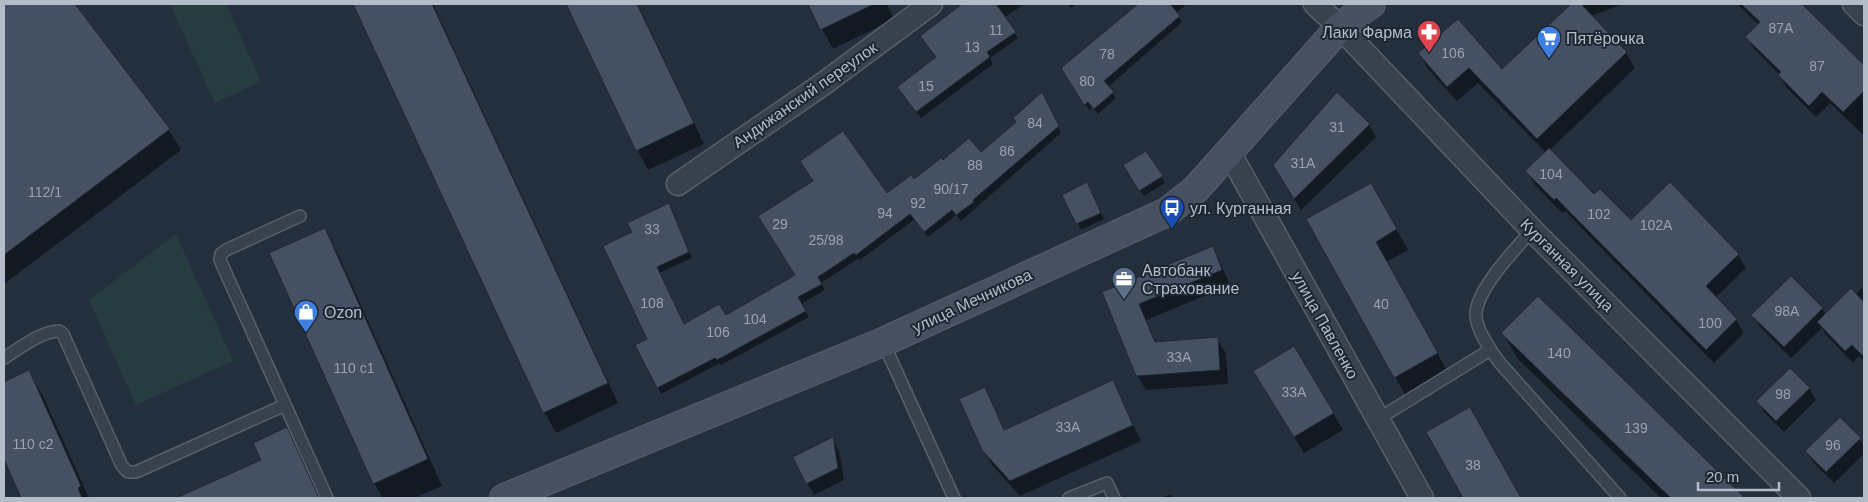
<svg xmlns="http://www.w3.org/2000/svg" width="1868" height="502" font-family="Arial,sans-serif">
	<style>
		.green { fill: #263c3f }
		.shadow { fill: #0007 }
		.building { fill: #455162; stroke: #1f2835 }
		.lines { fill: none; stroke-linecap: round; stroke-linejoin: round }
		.lane-casing { stroke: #565f6c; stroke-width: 14 }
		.street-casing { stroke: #565f6c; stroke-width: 25 }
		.secondary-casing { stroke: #565f6c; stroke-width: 30 }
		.lane { stroke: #38414e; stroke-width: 11 }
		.street { stroke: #38414e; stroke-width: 22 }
		.secondary { stroke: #465061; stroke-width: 28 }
		.labels { text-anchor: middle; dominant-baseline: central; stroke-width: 4; stroke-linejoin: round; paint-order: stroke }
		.number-label { font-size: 14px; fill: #98a1af }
		.poi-label { font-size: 16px; fill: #b4bcc9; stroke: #1d2633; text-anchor: start }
		.street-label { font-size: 16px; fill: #b4bcc9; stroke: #1d2633 }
	</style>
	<rect width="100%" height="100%" fill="#242f3e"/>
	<!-- green -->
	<g class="green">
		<polygon points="170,4 226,4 261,82 215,103"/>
		<polygon points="176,234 233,361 136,405 89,300"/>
	</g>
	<!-- shadow -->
	<g class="shadow">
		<polygon points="4,4 74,4 169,130 181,150 4,284"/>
		<polygon points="354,4 433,4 618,403 556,433 544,412"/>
		<polygon points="568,4 638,4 704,144 648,170 637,150"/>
		<polygon points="809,4 887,4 894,19 833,49"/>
		<polygon points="965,4 1024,4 1004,18 1018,38 990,58 993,64 921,118 902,93 937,58 922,37"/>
		<polygon points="1068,4 1077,4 1071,8"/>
		<polygon points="1140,4 1187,4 1176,13 1182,22 1108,87 1116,98 1098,114 1092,107 1089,110 1063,69"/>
		<polygon points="1573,4 1623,4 1591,16 1626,53 1635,68 1550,150 1594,196 1631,222 1738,255 1746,268 1715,298 1736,320 1744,333 1714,363 1565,211 1562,213 1535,185 1527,171 1546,153 1478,83 1457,101 1428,69 1420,53 1502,71"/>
		<polygon points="1737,4 1800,4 1864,67 1864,136 1830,103 1816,117 1786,87 1780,75 1754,49 1747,37 1759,25"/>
		<polygon points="1337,94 1369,125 1376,137 1301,210 1274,165"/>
		<polygon points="1045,99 1061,133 961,221 956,215 928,237 915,219 860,260 859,258 821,283 825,290 801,304 809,317 721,365 720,363 661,394 637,346 649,339 633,232 672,210 692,258 659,273 684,325 726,317 796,275 887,195 943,162 981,154"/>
		<polygon points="1146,152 1165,183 1144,196 1124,166"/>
		<polygon points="1371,185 1408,250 1386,262 1449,374 1407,398 1308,220"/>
		<polygon points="1089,190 1104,219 1081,230 1064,195"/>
		<polygon points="324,230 339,256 442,486 414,498 383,498 374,483"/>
		<polygon points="1212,248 1220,263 1230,285 1146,320 1156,343 1217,339 1226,353 1228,384 1146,390 1137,375 1103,293"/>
		<polygon points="1791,277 1822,309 1826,315 1855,295 1864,286 1864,361 1859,356 1853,363 1825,334 1822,328 1791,358 1760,327 1753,315"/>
		<polygon points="1538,298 1743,498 1661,498 1518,359 1503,333"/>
		<polygon points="29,372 43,396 89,498 23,498 4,456 4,383"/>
		<polygon points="1112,382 1141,441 1020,496 993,466 984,449 984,389 1005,431"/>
		<polygon points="1264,388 1333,413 1343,430 1304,453"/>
		<polygon points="1809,388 1816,400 1784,432 1765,413 1758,401"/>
		<polygon points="1469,409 1520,498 1465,498 1428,432"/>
		<polygon points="1840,419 1860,439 1864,445 1864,454 1834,483 1814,463 1807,452"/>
		<polygon points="287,429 300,453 321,498 179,498 263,461"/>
		<polygon points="833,439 839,451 844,480 814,495 807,483"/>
		<polygon points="1171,494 1173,498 1162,498"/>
	</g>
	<!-- building -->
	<g class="building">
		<polygon points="4,4 75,4 170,129 4,255"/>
		<polygon points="353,4 432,4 608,383 543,413"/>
		<polygon points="566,4 637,4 694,123 636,151"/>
		<polygon points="808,4 874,4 820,30"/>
		<polygon points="962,4 996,4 1016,32 987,52 990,57 916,112 897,87 936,57 920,36"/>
		<polygon points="1138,4 1170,4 1180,16 1104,81 1114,92 1094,109 1088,102 1084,105 1061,68"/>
		<polygon points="1571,4 1581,4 1627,52 1537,139 1469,68 1447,87 1418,53 1458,19 1502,69"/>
		<polygon points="1741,4 1802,4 1864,65 1864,91 1843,112 1822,92 1809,106 1778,75 1781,72 1745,37 1760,22"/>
		<polygon points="1042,92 1059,126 973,200 974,202 956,215 952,210 924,232 910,214 856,255 854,253 818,277 822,284 798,297 806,311 717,360 715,358 657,388 635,345 647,339 603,246 632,232 627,223 669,203 689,252 657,267 684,324 719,304 726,315 795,275 758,216 813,181 800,161 843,131 887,193 911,175 914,179 941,158 943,160 969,138 981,152 1016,122 1013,118"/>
		<polygon points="1337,92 1370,124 1294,199 1273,165"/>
		<polygon points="1549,148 1594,194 1600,189 1631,220 1670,182 1739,254 1706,286 1737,319 1706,350 1556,198 1554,200 1525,171"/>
		<polygon points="1146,151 1163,176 1139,191 1123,165"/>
		<polygon points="1087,182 1101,213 1076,224 1062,195"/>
		<polygon points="1371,183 1397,229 1376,242 1438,353 1394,378 1306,219"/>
		<polygon points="325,228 428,459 373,484 269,253"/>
		<polygon points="1213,246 1222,270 1139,304 1155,342 1218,337 1220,370 1136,376 1102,292"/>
		<polygon points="1791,276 1823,308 1784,347 1751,315"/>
		<polygon points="1851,288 1864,302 1864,357 1852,345 1845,351 1817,322"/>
		<polygon points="1538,296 1617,373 1745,498 1671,498 1655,483 1501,333"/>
		<polygon points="1294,346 1334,413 1294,437 1253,371"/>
		<polygon points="1790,368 1810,388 1776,421 1756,401"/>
		<polygon points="29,370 81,486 78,488 82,498 21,498 4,459 4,382"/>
		<polygon points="1113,380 1133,425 1010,481 982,450 959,399 985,387 1004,430"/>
		<polygon points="1470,407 1521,498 1463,498 1426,432"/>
		<polygon points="1840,417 1861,438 1826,472 1805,451"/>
		<polygon points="287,427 319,498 176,498 261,460 253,443"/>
		<polygon points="833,437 838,468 806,484 793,457"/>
	</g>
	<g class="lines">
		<defs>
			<g id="lane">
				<polyline points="300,216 226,250 221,254 220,260 327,498"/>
				<path d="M1532,230C1514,251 1480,285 1476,312C1474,326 1491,352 1500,363L1620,498"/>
				<polyline points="883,342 954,498"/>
				<path d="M4,358C20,348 40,332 59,331L63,334L122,466L128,472H136L285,405"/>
				<polyline points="1378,419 1490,350"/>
				<polyline points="1069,498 1107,483 1114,498"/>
			</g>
			<g id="street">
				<polyline points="1315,4 1340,27 1532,230 1799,498"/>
				<polyline points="1854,4 1864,14"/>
				<polyline points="1229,152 1422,498"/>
				<polyline points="678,184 823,84 931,4"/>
			</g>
			<polyline id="secondary" points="504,498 883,342 1167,212 1196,189 1340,27 1371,4"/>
		</defs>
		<!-- lane casing -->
		<use href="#lane" class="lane-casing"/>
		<!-- street casing -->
		<use href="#street" class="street-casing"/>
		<!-- secondary casing -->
		<use href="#secondary" class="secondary-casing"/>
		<!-- lane -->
		<use href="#lane" class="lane"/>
		<!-- street -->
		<use href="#street" class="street"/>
		<!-- secondary -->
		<use href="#secondary" class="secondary"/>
	</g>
	<!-- icons -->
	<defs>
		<symbol id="pharmacy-pin" viewBox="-11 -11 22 30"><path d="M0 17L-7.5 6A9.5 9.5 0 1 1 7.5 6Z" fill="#e0444e" stroke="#1d2633"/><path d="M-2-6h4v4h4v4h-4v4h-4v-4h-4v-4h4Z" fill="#fff"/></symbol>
		<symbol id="supermarket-pin" viewBox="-11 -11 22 30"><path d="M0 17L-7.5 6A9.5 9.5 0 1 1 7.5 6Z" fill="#3f7fe0" stroke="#1d2633"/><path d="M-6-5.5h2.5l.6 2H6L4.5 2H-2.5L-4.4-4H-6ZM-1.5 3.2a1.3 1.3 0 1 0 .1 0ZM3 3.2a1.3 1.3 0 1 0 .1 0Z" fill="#fff"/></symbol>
		<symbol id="bus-pin" viewBox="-11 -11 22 30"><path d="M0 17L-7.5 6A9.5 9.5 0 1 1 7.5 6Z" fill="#1a4fb4" stroke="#1d2633"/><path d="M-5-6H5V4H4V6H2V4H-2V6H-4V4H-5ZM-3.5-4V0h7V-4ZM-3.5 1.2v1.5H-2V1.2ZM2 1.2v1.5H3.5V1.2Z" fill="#fff"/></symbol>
		<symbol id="office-pin" viewBox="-11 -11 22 30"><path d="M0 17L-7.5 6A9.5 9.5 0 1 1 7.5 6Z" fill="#5c6f8a" stroke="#1d2633"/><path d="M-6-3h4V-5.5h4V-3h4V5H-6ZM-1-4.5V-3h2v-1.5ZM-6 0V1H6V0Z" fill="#fff"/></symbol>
		<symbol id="shop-pin" viewBox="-11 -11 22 30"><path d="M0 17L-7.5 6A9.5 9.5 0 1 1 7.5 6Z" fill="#3f7fe0" stroke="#1d2633"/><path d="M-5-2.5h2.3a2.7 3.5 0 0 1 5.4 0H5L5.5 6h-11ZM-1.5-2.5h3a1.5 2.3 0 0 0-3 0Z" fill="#fff"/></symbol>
	</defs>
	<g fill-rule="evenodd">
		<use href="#pharmacy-pin" x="1415" y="18" width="28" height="38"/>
		<use href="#supermarket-pin" x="1535" y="24" width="28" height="38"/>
		<use href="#bus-pin" x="1158" y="194" width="28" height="38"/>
		<use href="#office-pin" x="1110" y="265" width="28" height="38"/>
		<use href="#shop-pin" x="292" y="298" width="28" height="38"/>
	</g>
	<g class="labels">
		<!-- number labels -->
		<g class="number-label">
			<text x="1781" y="28">87А</text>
			<text x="996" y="30">11</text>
			<text x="972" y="47">13</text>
			<text x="1453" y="53">106</text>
			<text x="1107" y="54">78</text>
			<text x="1817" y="66">87</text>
			<text x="1087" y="81">80</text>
			<text x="926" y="86">15</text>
			<text x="1035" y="123">84</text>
			<text x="1337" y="127">31</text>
			<text x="1007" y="151">86</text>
			<text x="1303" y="163">31А</text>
			<text x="975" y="165">88</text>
			<text x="1551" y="174">104</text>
			<text x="951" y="189">90/17</text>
			<text x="45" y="192">112/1</text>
			<text x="918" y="203">92</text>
			<text x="885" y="213">94</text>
			<text x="1599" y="214">102</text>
			<text x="780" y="224">29</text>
			<text x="1656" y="225">102А</text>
			<text x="652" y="229">33</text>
			<text x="826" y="240">25/98</text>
			<text x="652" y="303">108</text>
			<text x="1381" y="304">40</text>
			<text x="1787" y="311">98А</text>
			<text x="755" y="319">104</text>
			<text x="1710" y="323">100</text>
			<text x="718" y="332">106</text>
			<text x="1559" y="353">140</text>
			<text x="1179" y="357">33А</text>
			<text x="354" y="368">110 с1</text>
			<text x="1294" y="392">33А</text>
			<text x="1783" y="394">98</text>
			<text x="1068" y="427">33А</text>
			<text x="1636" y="428">139</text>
			<text x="33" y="444">110 с2</text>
			<text x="1833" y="445">96</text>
			<text x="1473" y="465">38</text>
		</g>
		<!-- poi labels -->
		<g class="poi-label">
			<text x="1412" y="32" text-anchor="end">Лаки Фарма</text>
			<text x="1566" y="38">Пятёрочка</text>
			<text x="1190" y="208">ул. Курганная</text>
			<text x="1142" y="270">Автобанк<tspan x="1142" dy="18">Страхование</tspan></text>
			<text x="324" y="312">Ozon</text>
		</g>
		<!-- street labels -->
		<g class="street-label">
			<text transform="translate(805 95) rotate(-35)">Андижанский переулок</text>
			<text transform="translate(1567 265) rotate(45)">Курганная улица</text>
			<text transform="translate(972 301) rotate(-25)">улица Мечникова</text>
			<text transform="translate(1325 325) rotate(61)">улица Павленко</text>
		</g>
	</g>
	<!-- border -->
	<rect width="1868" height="502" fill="none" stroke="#b4bcc9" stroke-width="10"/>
	<!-- scale -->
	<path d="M1698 482v8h81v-8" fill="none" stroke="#b4bcc9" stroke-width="2.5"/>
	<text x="1706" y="482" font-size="15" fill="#b4bcc9" stroke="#1d2633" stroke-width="4" paint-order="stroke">20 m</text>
</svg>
